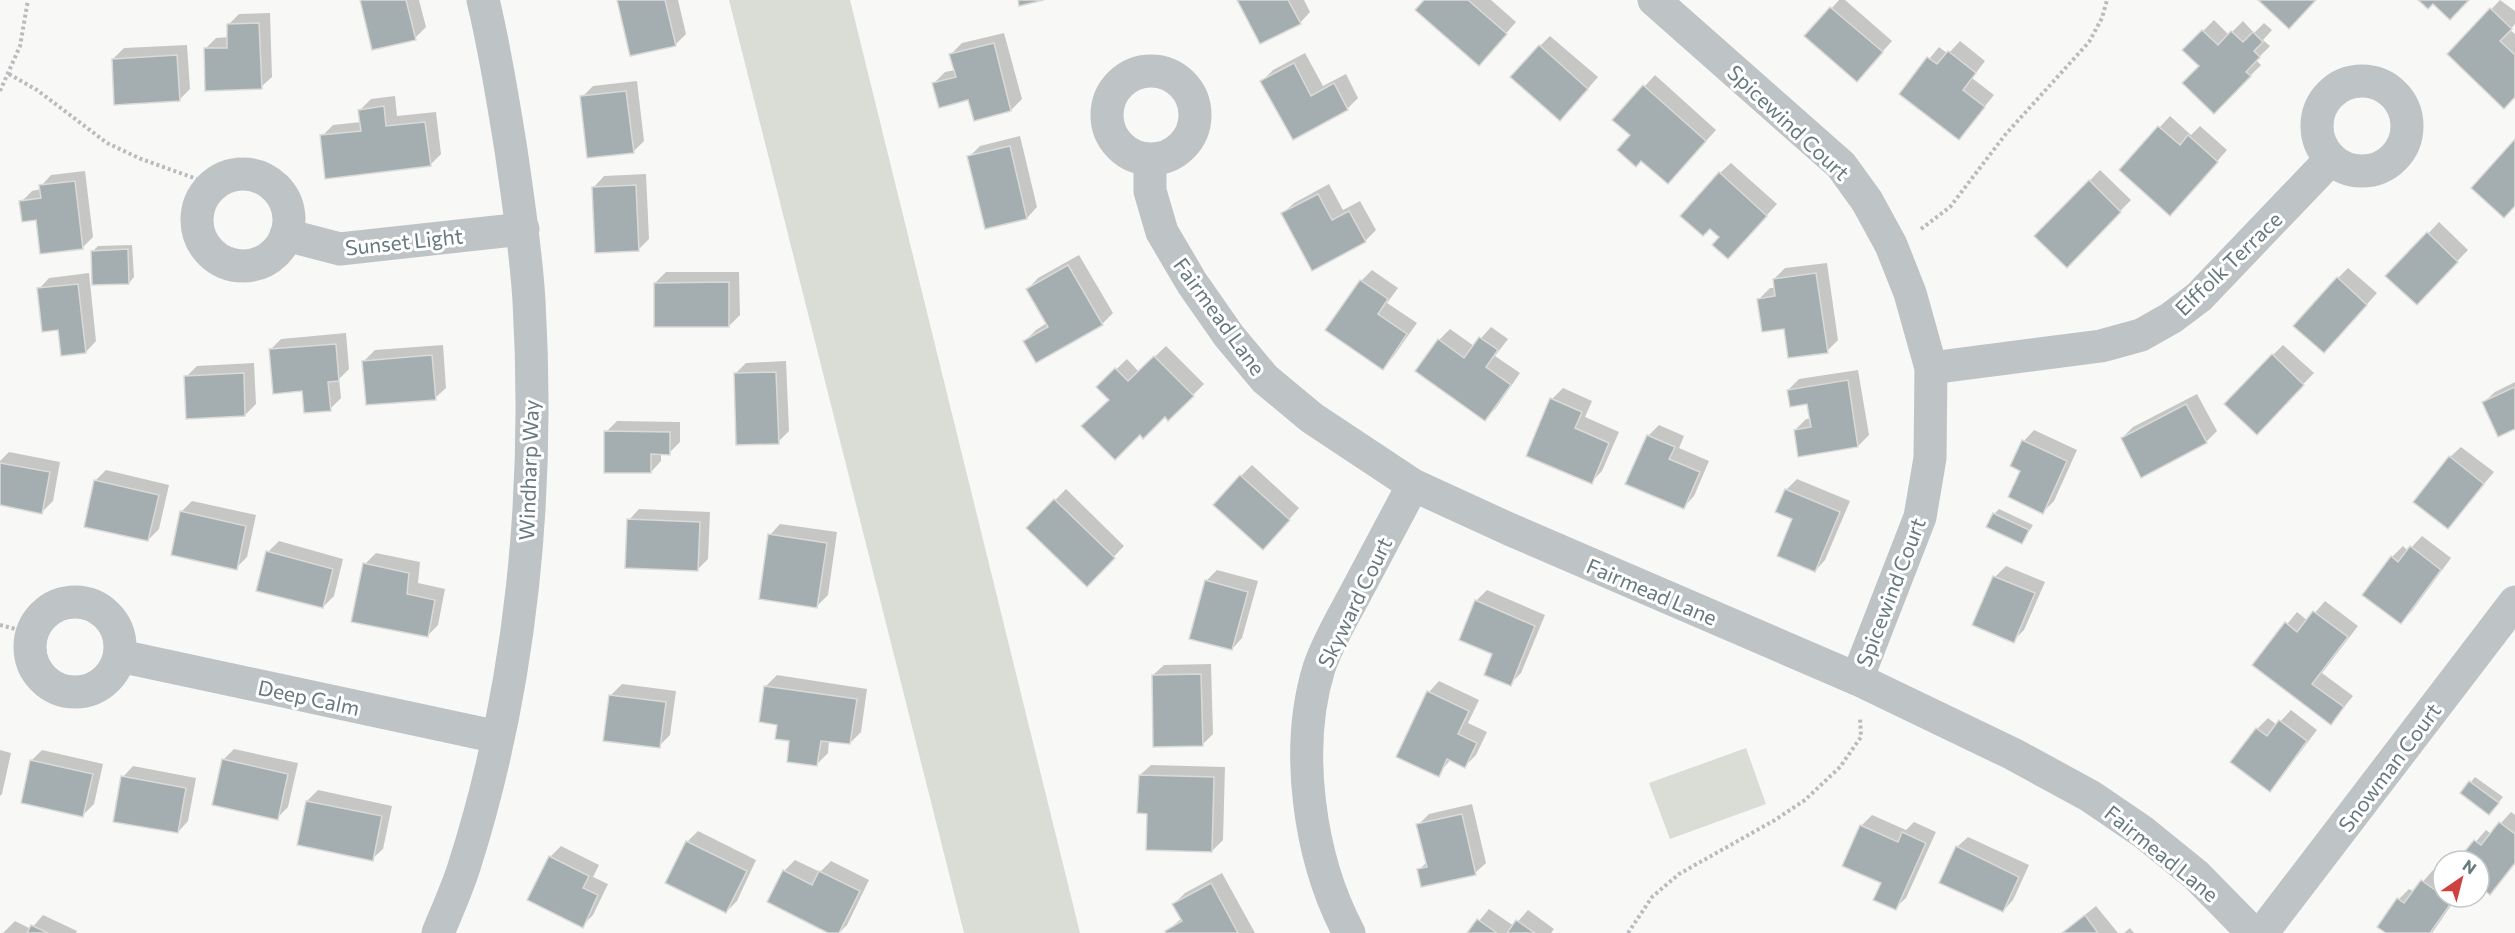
<svg xmlns="http://www.w3.org/2000/svg" width="2515" height="933" font-family="Commissioner,sans-serif">
	<style>
		.green { fill: #daddd6 }
		.shadow { fill: #0003 }
		.building { fill: #a4aeb0; stroke: #dadad8; stroke-width: 1.5 }
		.lines { fill: none; stroke-linecap: round; stroke-linejoin: round }
		.path { stroke: #b8bcbe; stroke-width: 4; stroke-dasharray: 3 3; stroke-linecap: butt }
		.minor { stroke: #bec3c5; stroke-width: 33 }
		.labels { text-anchor: middle; dominant-baseline: central; stroke-width: 6; stroke-linejoin: round; paint-order: stroke }
		.street-label { font-size: 21px; fill: #66797d; stroke: #fff }
	</style>
	<rect width="100%" height="100%" fill="#f8f8f6"/>
	<!-- green -->
	<g class="green">
		<polygon points="729,0 850,0 1080,933 964,933"/>
		<polygon points="1746,748 1766,804 1670,839 1649,783"/>
	</g>
	<!-- shadow -->
	<g class="shadow">
		<polygon points="361,0 419,0 426,27 415,38"/>
		<polygon points="619,0 678,0 686,34 675,45"/>
		<polygon points="1239,0 1304,0 1310,12 1300,23"/>
		<polygon points="1426,0 1491,0 1516,22 1489,53"/>
		<polygon points="1839,0 1845,0 1892,41 1867,69 1807,36"/>
		<polygon points="2500,0 2515,11 2515,24 2510,30 2515,34 2515,96 2449,54"/>
		<polygon points="270,13 272,77 261,87 205,49 216,38 229,37 228,25 239,14"/>
		<polygon points="2214,20 2229,35 2243,21 2254,33 2264,23 2272,30 2263,40 2270,46 2256,60 2261,65 2214,112 2201,66 2184,50"/>
		<polygon points="1004,33 1022,99 1011,110 975,119 969,99 934,83 945,72 955,70 951,54 962,43"/>
		<polygon points="1550,36 1598,77 1571,108 1540,46"/>
		<polygon points="1960,41 1985,61 1972,78 1994,95 1959,138 1901,93 1939,47 1948,54"/>
		<polygon points="187,45 190,89 179,100 113,59 124,48"/>
		<polygon points="1305,53 1323,86 1346,74 1358,98 1348,108 1293,138 1262,81 1273,70"/>
		<polygon points="1655,75 1716,130 1678,172 1614,120"/>
		<polygon points="637,81 644,141 633,152 582,97 593,86"/>
		<polygon points="395,96 397,116 436,112 441,154 430,165 322,136 333,125 361,122 360,110 371,99"/>
		<polygon points="2170,116 2191,135 2200,126 2227,150 2181,203 2121,170"/>
		<polygon points="1020,136 1037,207 1027,218 969,157 980,146"/>
		<polygon points="1731,163 1777,204 1739,246 1721,236 1720,173"/>
		<polygon points="2100,170 2131,200 2067,266 2036,236"/>
		<polygon points="85,171 93,237 82,248 37,218 21,202 32,191 41,189 41,186 51,175"/>
		<polygon points="646,174 649,239 638,250 594,187 604,176"/>
		<polygon points="1329,184 1343,210 1360,201 1376,230 1365,241 1283,213 1294,203"/>
		<polygon points="2439,222 2468,250 2417,303 2388,276"/>
		<polygon points="132,245 134,277 129,283 92,252 98,246"/>
		<polygon points="1079,255 1113,313 1102,324 1025,341 1036,330 1047,323 1028,289 1038,278"/>
		<polygon points="1827,263 1838,340 1827,351 1759,299 1770,288 1776,288 1774,279 1785,268"/>
		<polygon points="2348,268 2377,293 2335,340 2338,278"/>
		<polygon points="1372,270 1398,288 1387,303 1417,323 1393,357 1383,368 1361,281"/>
		<polygon points="666,272 739,272 740,315 729,326 655,283"/>
		<polygon points="89,273 96,341 86,352 59,328 39,289 49,278"/>
		<polygon points="1491,327 1508,339 1495,356 1520,373 1496,408 1485,419 1439,340 1450,329 1474,346"/>
		<polygon points="346,333 349,369 339,379 341,398 330,409 303,390 270,350 281,339"/>
		<polygon points="443,345 446,388 435,398 364,361 375,350"/>
		<polygon points="2283,345 2314,373 2267,422 2273,355"/>
		<polygon points="1166,346 1204,384 1169,419 1165,415 1140,433 1098,387 1127,359 1139,372"/>
		<polygon points="786,361 789,431 778,442 735,374 746,363"/>
		<polygon points="254,363 256,404 245,415 186,377 197,366"/>
		<polygon points="1858,370 1869,435 1858,446 1795,430 1806,419 1811,419 1808,403 1788,390 1799,379"/>
		<polygon points="2515,382 2515,427 2484,402 2495,392"/>
		<polygon points="1563,388 1592,401 1585,417 1619,432 1602,471 1591,482 1552,399"/>
		<polygon points="2197,394 2217,431 2206,442 2122,438 2133,427"/>
		<polygon points="617,421 680,422 680,442 669,453 661,453 661,461 651,472 606,432"/>
		<polygon points="1659,425 1684,436 1679,448 1709,461 1694,496 1684,507 1648,436"/>
		<polygon points="2034,430 2077,450 2054,501 2043,512 2022,470 2024,441"/>
		<polygon points="2461,447 2494,472 2448,527 2450,457"/>
		<polygon points="9,452 60,462 53,501 42,512 0,504 0,461"/>
		<polygon points="1252,465 1299,508 1274,537 1241,476"/>
		<polygon points="106,470 169,485 159,529 148,540 95,481"/>
		<polygon points="1797,479 1850,501 1825,560 1815,571 1794,519 1786,490"/>
		<polygon points="1066,489 1124,546 1087,585 1028,528"/>
		<polygon points="192,501 256,515 247,557 236,568 181,512"/>
		<polygon points="639,509 710,512 708,559 697,570 629,520"/>
		<polygon points="1999,509 2033,525 2022,543 1994,514"/>
		<polygon points="780,524 837,532 828,595 817,606 770,535"/>
		<polygon points="2422,536 2451,558 2412,611 2401,622 2392,557 2403,546 2408,551"/>
		<polygon points="279,541 343,559 334,596 323,607 268,552"/>
		<polygon points="376,553 420,562 418,583 445,589 438,625 427,636 365,564"/>
		<polygon points="2006,566 2045,582 2024,630 2013,641 1974,625 1995,577"/>
		<polygon points="1217,570 1258,581 1242,638 1232,649 1206,581"/>
		<polygon points="1487,590 1545,615 1521,673 1510,684 1494,653 1476,601"/>
		<polygon points="2325,601 2358,626 2322,673 2353,696 2331,723 2254,665 2297,612 2308,621"/>
		<polygon points="1211,664 1213,734 1202,745 1153,675 1164,665"/>
		<polygon points="777,675 867,689 861,732 850,743 829,740 828,753 817,764 791,740 779,724 761,721 766,686"/>
		<polygon points="1439,681 1479,700 1468,723 1487,732 1476,755 1465,766 1451,759 1438,775 1429,692"/>
		<polygon points="622,684 676,691 670,735 659,746 611,695"/>
		<polygon points="2291,710 2317,730 2280,779 2270,790 2257,729 2268,718 2277,725"/>
		<polygon points="234,749 298,763 288,807 277,818 223,760"/>
		<polygon points="0,750 11,753 2,794 0,796"/>
		<polygon points="42,750 103,764 94,804 83,815 31,761"/>
		<polygon points="1151,765 1225,767 1223,840 1212,851 1149,812 1140,775"/>
		<polygon points="133,766 196,778 188,821 178,832 123,777"/>
		<polygon points="2475,777 2503,797 2494,808 2462,793"/>
		<polygon points="318,790 392,806 383,849 372,859 307,801"/>
		<polygon points="1472,804 1486,863 1475,873 1419,870 1427,862 1418,825 1429,814"/>
		<polygon points="2511,812 2515,815 2515,864 2490,893 2479,884 2479,861 2459,861 2486,830 2491,834"/>
		<polygon points="1872,815 1906,830 1914,822 1936,832 1906,898 1895,908 1883,883 1861,826"/>
		<polygon points="698,831 756,860 737,901 726,912 687,842"/>
		<polygon points="1968,837 2029,865 2013,900 2003,911 1957,847"/>
		<polygon points="561,846 599,865 593,877 608,884 593,915 582,926 550,857"/>
		<polygon points="795,860 820,872 831,861 869,880 847,925 839,933 831,933 784,871"/>
		<polygon points="2433,870 2443,877 2443,897 2457,897 2432,933 2388,933 2399,899 2409,889 2414,892"/>
		<polygon points="1222,873 1255,933 1168,933 1167,931 1182,918 1174,904 1185,893"/>
		<polygon points="2096,906 2118,933 2062,933"/>
		<polygon points="1489,909 1514,926 1528,910 1554,929 1551,933 1469,933"/>
		<polygon points="43,915 77,931 76,933 3,933 15,921 31,929"/>
		<polygon points="2130,928 2134,933 2124,933"/>
	</g>
	<!-- building -->
	<g class="building">
		<polygon points="360,0 406,0 416,40 372,50"/>
		<polygon points="617,0 665,0 676,46 630,56"/>
		<polygon points="1018,0 1044,0 1019,6"/>
		<polygon points="1237,0 1288,0 1301,24 1260,44"/>
		<polygon points="1424,0 1468,0 1507,34 1479,66 1415,10"/>
		<polygon points="2258,0 2316,0 2289,29"/>
		<polygon points="2418,0 2469,0 2450,20 2433,4 2428,9"/>
		<polygon points="1830,7 1883,52 1857,82 1804,36"/>
		<polygon points="2490,8 2512,29 2500,41 2515,55 2515,97 2504,109 2447,54"/>
		<polygon points="259,23 262,89 205,91 204,48 227,48 227,24"/>
		<polygon points="2202,30 2218,45 2231,31 2243,42 2253,32 2263,42 2254,51 2260,57 2246,72 2251,76 2214,114 2182,83 2199,66 2182,50"/>
		<polygon points="994,43 1011,111 974,121 968,100 939,108 932,83 956,77 949,54"/>
		<polygon points="1539,45 1588,89 1560,121 1510,77"/>
		<polygon points="1948,51 1976,73 1963,90 1985,107 1959,140 1899,94 1927,57 1937,64"/>
		<polygon points="177,55 180,101 114,105 112,59"/>
		<polygon points="1294,63 1311,96 1334,83 1348,110 1293,140 1260,81"/>
		<polygon points="1643,85 1706,141 1668,184 1641,161 1636,167 1617,150 1630,135 1612,120"/>
		<polygon points="626,91 634,153 587,158 580,96"/>
		<polygon points="384,106 386,126 425,122 431,166 325,179 320,135 361,131 358,110"/>
		<polygon points="2158,126 2180,145 2188,135 2218,162 2170,216 2119,170"/>
		<polygon points="2515,139 2515,206 2504,218 2471,188"/>
		<polygon points="1010,146 1027,219 985,229 967,156"/>
		<polygon points="1719,172 1767,216 1728,259 1712,245 1719,237 1710,229 1703,236 1680,216"/>
		<polygon points="2089,180 2121,212 2067,268 2034,236"/>
		<polygon points="75,181 83,249 40,254 36,220 22,222 19,201 41,198 39,185"/>
		<polygon points="636,185 639,251 595,253 592,187"/>
		<polygon points="1318,194 1332,220 1349,211 1366,242 1312,271 1281,213"/>
		<polygon points="2427,232 2458,262 2417,305 2385,276"/>
		<polygon points="128,249 129,284 92,285 91,251"/>
		<polygon points="1068,265 1103,325 1036,363 1023,341 1048,327 1026,289"/>
		<polygon points="1816,273 1828,353 1788,358 1784,329 1762,332 1757,299 1775,296 1773,279"/>
		<polygon points="2337,277 2367,305 2324,353 2293,326"/>
		<polygon points="1360,280 1388,299 1378,314 1407,334 1383,370 1325,330"/>
		<polygon points="729,282 729,327 654,327 654,283"/>
		<polygon points="78,284 86,353 61,356 58,330 42,332 37,288"/>
		<polygon points="1479,337 1498,350 1486,367 1511,385 1485,421 1415,371 1438,339 1464,358"/>
		<polygon points="336,344 339,381 328,382 331,411 304,413 302,391 273,394 269,349"/>
		<polygon points="2272,354 2304,385 2257,435 2224,404"/>
		<polygon points="432,355 436,400 366,405 362,361"/>
		<polygon points="1154,356 1194,396 1168,421 1165,417 1143,439 1140,435 1115,460 1081,426 1109,400 1096,387 1115,368 1128,381"/>
		<polygon points="776,372 779,444 736,445 734,373"/>
		<polygon points="244,373 245,416 186,419 184,376"/>
		<polygon points="1848,380 1858,447 1798,457 1794,430 1811,427 1807,404 1790,407 1787,390"/>
		<polygon points="2515,387 2515,429 2498,437 2482,402"/>
		<polygon points="1550,398 1582,412 1575,428 1609,443 1592,484 1526,456"/>
		<polygon points="2186,404 2207,443 2141,478 2121,438"/>
		<polygon points="604,431 670,432 670,455 651,454 651,473 604,473"/>
		<polygon points="1647,435 1675,447 1669,459 1700,472 1684,509 1625,484"/>
		<polygon points="2022,440 2067,461 2043,514 2008,497 2020,471 2010,466"/>
		<polygon points="2449,456 2484,484 2448,529 2413,502"/>
		<polygon points="0,463 50,472 42,514 0,505"/>
		<polygon points="1240,475 1290,520 1263,550 1213,505"/>
		<polygon points="94,480 159,495 148,541 84,527"/>
		<polygon points="1785,489 1840,512 1815,572 1777,556 1792,519 1775,512"/>
		<polygon points="1054,499 1115,558 1087,587 1026,528"/>
		<polygon points="180,511 246,526 237,570 171,555"/>
		<polygon points="1993,513 2029,530 2022,544 1986,527"/>
		<polygon points="627,519 700,522 698,571 625,568"/>
		<polygon points="768,534 827,543 817,608 759,599"/>
		<polygon points="2410,546 2441,570 2401,624 2362,595 2391,556 2398,562"/>
		<polygon points="266,551 333,569 323,608 256,591"/>
		<polygon points="363,563 409,573 407,594 435,600 428,637 351,622"/>
		<polygon points="1993,576 2035,593 2014,643 1972,625"/>
		<polygon points="1205,580 1248,592 1232,650 1189,639"/>
		<polygon points="1475,600 1535,626 1511,686 1484,675 1492,654 1459,640"/>
		<polygon points="2313,611 2348,637 2312,684 2344,707 2331,725 2252,665 2285,622 2297,632"/>
		<polygon points="1201,674 1203,746 1153,747 1152,675"/>
		<polygon points="764,686 857,699 850,744 821,741 817,766 787,762 789,741 775,739 777,725 759,722"/>
		<polygon points="1427,691 1469,711 1458,734 1477,743 1465,768 1447,759 1439,777 1396,757"/>
		<polygon points="609,695 666,702 660,748 603,741"/>
		<polygon points="2279,720 2307,741 2270,792 2230,762 2256,728 2267,736"/>
		<polygon points="222,759 288,774 278,820 212,805"/>
		<polygon points="30,760 93,774 83,817 21,803"/>
		<polygon points="1139,775 1214,777 1212,852 1146,850 1147,814 1137,813"/>
		<polygon points="121,776 186,788 178,833 113,822"/>
		<polygon points="2469,781 2499,803 2489,815 2460,793"/>
		<polygon points="306,801 382,816 373,861 297,845"/>
		<polygon points="1462,814 1476,875 1421,887 1417,869 1427,867 1416,824"/>
		<polygon points="2499,822 2515,834 2515,863 2490,895 2479,886 2479,861 2457,861 2474,840 2481,845"/>
		<polygon points="1860,825 1898,842 1902,832 1926,843 1896,910 1873,900 1881,883 1842,866"/>
		<polygon points="686,841 747,871 726,913 665,883"/>
		<polygon points="1956,846 2019,877 2003,912 1939,883"/>
		<polygon points="549,856 589,876 583,888 598,895 583,928 527,900"/>
		<polygon points="783,870 812,885 819,871 860,891 839,933 828,933 767,902"/>
		<polygon points="2421,880 2452,902 2430,933 2386,933 2377,927 2397,898 2404,903"/>
		<polygon points="1211,883 1238,933 1166,933 1165,931 1182,921 1172,904"/>
		<polygon points="2085,915 2098,933 2062,933"/>
		<polygon points="1477,919 1497,933 1467,933"/>
		<polygon points="1516,920 1535,933 1507,933"/>
		<polygon points="31,925 48,933 27,933"/>
	</g>
	<g class="lines">
		<!-- path -->
		<g class="path">
			<polyline points="9,74 37,90 107,143 141,159 214,185"/>
			<polyline points="0,91 20,46 28,0"/>
			<polyline points="1921,229 1950,207 2005,135 2089,42 2102,18 2107,0"/>
			<polyline points="0,625 31,633"/>
			<polyline points="1628,933 1652,897 1679,874 1775,820 1805,800 1840,767 1861,737 1860,717"/>
		</g>
		<!-- minor -->
		<g class="minor">
			<polyline points="1654,0 1841,165 1867,201 1891,245 1910,293 1931,368 1930,458 1920,517 1857,679"/>
			<circle cx="1151" cy="115" r="44"/>
			<circle cx="2362" cy="126" r="45"/>
			<polyline points="1150,160 1150,191 1162,232 1192,283 1229,336 1265,379 1312,418 1413,485 1509,529 1857,679 2013,754 2090,796 2143,832 2196,875 2253,933"/>
			<circle cx="243" cy="220" r="46"/>
			<polyline points="286,235 340,249 523,229"/>
			<polyline points="1931,368 2101,346 2141,335 2171,318 2199,297 2331,159"/>
			<circle cx="75" cy="647" r="45"/>
			<polyline points="120,656 498,737"/>
			<path d="M438,933C447,911 457,889 464,867C522,686 540,491 529,301C526,250 518,200 511,150C503,100 495,49 483,0"/>
			<path d="M1349,933C1309,858 1294,749 1319,668C1327,644 1341,620 1353,598C1373,561 1393,523 1413,485"/>
			<polyline points="2262,933 2515,602"/>
		</g>
	</g>
	<g class="labels">
		<!-- street labels -->
		<g class="street-label">
			<text transform="translate(1789 122) rotate(43)">Spicewind Court</text>
			<text transform="translate(404 241) rotate(-6)">Sunset Light</text>
			<text transform="translate(2228 263) rotate(-44)">Elffolk Terrace</text>
			<text transform="translate(1220 316) rotate(54)">Fairmead Lane</text>
			<text transform="translate(528 470) rotate(-88)">Windharp Way</text>
			<text transform="translate(1652 591) rotate(23)">Fairmead Lane</text>
			<text transform="translate(1890 592) rotate(-69)">Spicewind Court</text>
			<text transform="translate(1354 602) rotate(-64)">Skyward Court</text>
			<text transform="translate(309 697) rotate(12)">Deep Calm</text>
			<text transform="translate(2389 767) rotate(-53)">Snowman Court</text>
			<text transform="translate(2162 853) rotate(39)">Fairmead Lane</text>
		</g>
	</g>
	<!-- north arrow -->
	<g transform="translate(2461 879) rotate(35)"><circle r="28" fill="#ffffff" stroke="#c2c9cb" stroke-width="1.5"/>
	<path d="M0-4.5L10 22L0 15L-10 22Z" fill="#cf4041"/>
	<text y="-9" font-size="16" font-weight="bold" text-anchor="middle" fill="#66797d">N</text>
	</g>
</svg>
